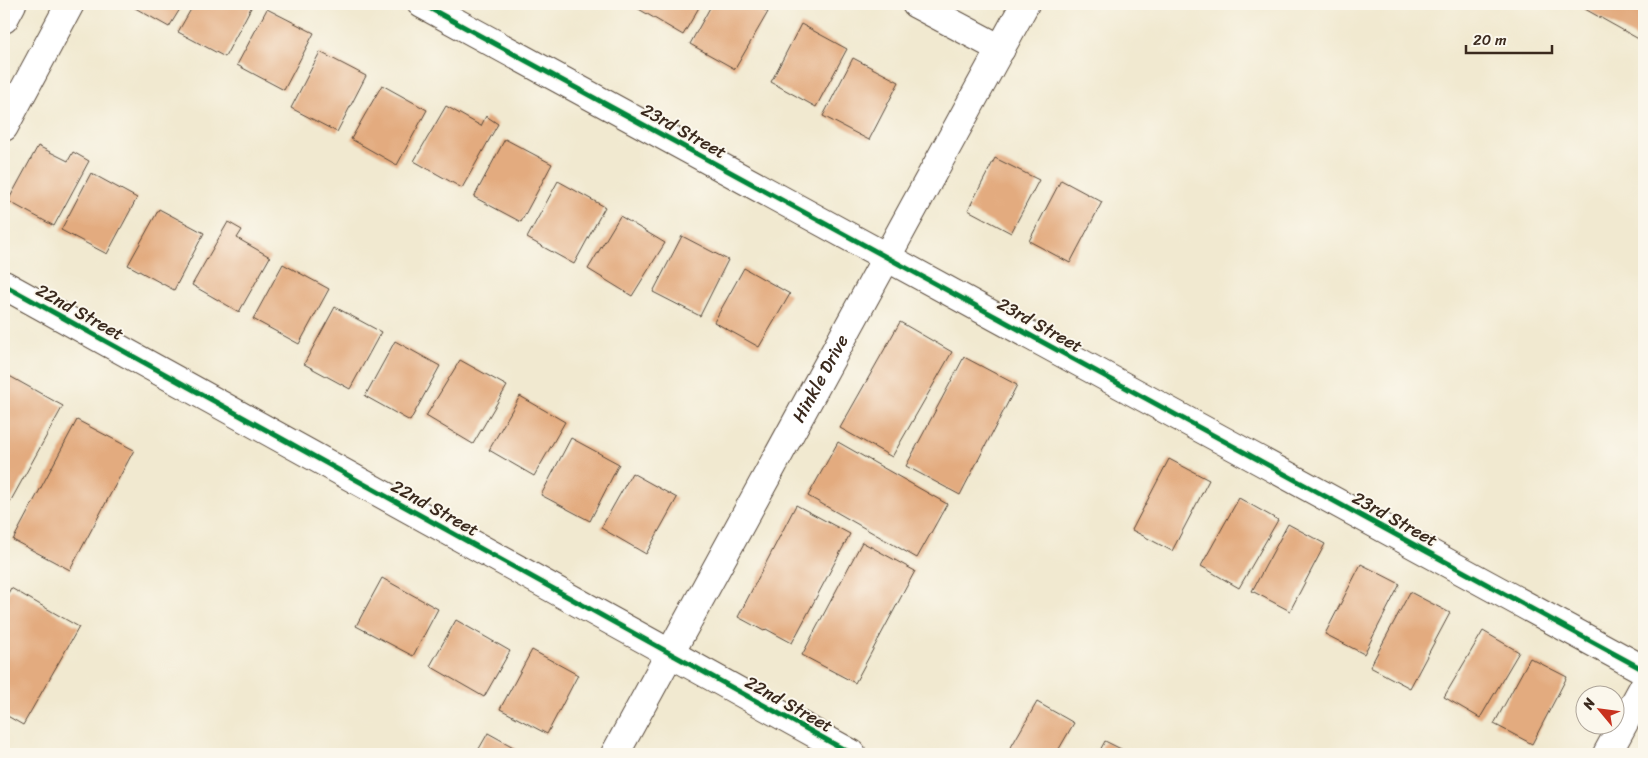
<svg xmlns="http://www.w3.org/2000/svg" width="1648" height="758" font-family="Sriracha,sans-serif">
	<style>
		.building { fill: #e3ab7f }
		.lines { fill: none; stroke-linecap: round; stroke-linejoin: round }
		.minor-casing { stroke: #564739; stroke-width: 30 }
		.major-casing { stroke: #564739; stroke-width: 30 }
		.minor { stroke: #fff; stroke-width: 28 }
		.major { stroke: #fff; stroke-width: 28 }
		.cycleway-casing { stroke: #fbf7ec; stroke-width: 8 }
		.cycleway { stroke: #00873e; stroke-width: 5 }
		.labels { text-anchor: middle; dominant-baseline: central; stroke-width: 4; stroke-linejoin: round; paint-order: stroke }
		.street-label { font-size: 18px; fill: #3b2a1e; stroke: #fbf7ec }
	</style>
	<rect width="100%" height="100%" fill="#fbf7ec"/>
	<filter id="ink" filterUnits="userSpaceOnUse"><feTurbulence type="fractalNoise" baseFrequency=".02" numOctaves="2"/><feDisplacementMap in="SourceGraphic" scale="10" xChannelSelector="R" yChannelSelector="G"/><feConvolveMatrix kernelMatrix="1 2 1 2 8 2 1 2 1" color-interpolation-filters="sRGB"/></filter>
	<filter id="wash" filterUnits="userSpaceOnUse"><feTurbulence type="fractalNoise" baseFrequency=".0096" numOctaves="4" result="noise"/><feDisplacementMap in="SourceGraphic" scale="20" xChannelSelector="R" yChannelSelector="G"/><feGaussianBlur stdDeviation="1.12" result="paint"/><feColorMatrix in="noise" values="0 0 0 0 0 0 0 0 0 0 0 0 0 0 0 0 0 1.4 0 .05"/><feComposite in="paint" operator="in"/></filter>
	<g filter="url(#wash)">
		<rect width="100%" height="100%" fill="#f1e9d0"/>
		<g id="blocks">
			<!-- building -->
			<g class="building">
				<polygon points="128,4 183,4 169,27"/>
				<polygon points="194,4 253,4 225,57 178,32"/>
				<polygon points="640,4 701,4 683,35 637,8"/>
				<polygon points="712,4 754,4 768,12 735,69 690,44"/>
				<polygon points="1576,4 1644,4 1644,42"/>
				<polygon points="267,9 314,33 284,90 237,65"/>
				<polygon points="801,24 847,49 816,107 771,82"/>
				<polygon points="320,52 366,76 337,132 291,108"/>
				<polygon points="853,58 899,82 869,140 823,116"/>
				<polygon points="382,85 427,110 397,165 351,139"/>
				<polygon points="446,106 481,126 486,116 498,124 462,188 414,161"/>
				<polygon points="505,139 552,164 521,222 474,197"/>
				<polygon points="38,146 68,161 73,152 89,161 54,226 8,201"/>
				<polygon points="995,158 1039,180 1011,233 968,210"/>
				<polygon points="91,173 137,198 107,254 61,230"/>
				<polygon points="1061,180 1102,202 1070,263 1029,241"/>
				<polygon points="558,181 605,207 574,264 527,238"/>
				<polygon points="159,209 204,233 174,290 128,265"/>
				<polygon points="620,216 665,243 632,296 588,269"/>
				<polygon points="228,222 242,230 237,238 270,257 239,312 192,285"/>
				<polygon points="682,236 728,260 700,316 653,292"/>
				<polygon points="283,264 329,289 299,344 253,319"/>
				<polygon points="744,268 790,294 759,347 714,322"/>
				<polygon points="335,307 381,332 350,389 304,364"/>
				<polygon points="900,322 952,352 892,457 840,428"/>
				<polygon points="395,341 440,366 410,421 365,396"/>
				<polygon points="964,357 1017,385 960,495 906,466"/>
				<polygon points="460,360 507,386 473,444 426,416"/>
				<polygon points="4,373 63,406 4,513"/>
				<polygon points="520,396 565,422 534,476 489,450"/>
				<polygon points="77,420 134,450 70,570 13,540"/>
				<polygon points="571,438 619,464 590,521 541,495"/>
				<polygon points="838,442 947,504 917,558 808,496"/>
				<polygon points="1169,459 1209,480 1172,551 1132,530"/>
				<polygon points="632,473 677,498 646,554 601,528"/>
				<polygon points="1239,498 1278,520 1239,588 1201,566"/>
				<polygon points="796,505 850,534 792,643 766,629 764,631 738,617"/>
				<polygon points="1288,524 1325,544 1290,611 1252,591"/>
				<polygon points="862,542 915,571 855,683 802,655"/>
				<polygon points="1361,564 1400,584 1364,654 1325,634"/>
				<polygon points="382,578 438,609 413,656 356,626"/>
				<polygon points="11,588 79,627 23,725 4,714 4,600"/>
				<polygon points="1410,592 1450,613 1410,688 1370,667"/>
				<polygon points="456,620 510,651 484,697 430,666"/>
				<polygon points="1483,631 1519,652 1480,718 1444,697"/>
				<polygon points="532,650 578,675 547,734 500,709"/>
				<polygon points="1530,658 1567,677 1532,744 1494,724"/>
				<polygon points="1037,702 1074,723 1056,754 1007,754"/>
				<polygon points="488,733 517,749 514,754 476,754"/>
				<polygon points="1105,741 1131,754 1098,754"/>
			</g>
		</g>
	</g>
	<g filter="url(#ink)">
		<use href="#blocks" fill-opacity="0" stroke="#564739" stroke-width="1"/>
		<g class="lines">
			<defs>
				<g id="minor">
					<polyline points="422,4 1644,670"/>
					<polyline points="916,4 1001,49"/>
					<polyline points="4,285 852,754"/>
					<path id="s1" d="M615,754L1025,4"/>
					<polyline points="1607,754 1644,686"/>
				</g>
				<g id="major">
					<polyline points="4,19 12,4"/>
					<polyline points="4,127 70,4"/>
				</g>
			</defs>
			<!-- minor casing -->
			<use href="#minor" class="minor-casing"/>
			<!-- major casing -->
			<use href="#major" class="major-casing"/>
			<!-- minor -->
			<use href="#minor" class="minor"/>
			<!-- major -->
			<use href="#major" class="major"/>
			<defs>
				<g id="cycleway">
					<polyline points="422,4 1644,670"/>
					<polyline points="4,285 852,754"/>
				</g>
			</defs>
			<!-- cycleway casing -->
			<use href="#cycleway" class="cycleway-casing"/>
			<!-- cycleway -->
			<use href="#cycleway" class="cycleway"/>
		</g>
	</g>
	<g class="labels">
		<!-- street labels -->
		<g class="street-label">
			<text transform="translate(684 131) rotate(29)">23rd Street</text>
			<text transform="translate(80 312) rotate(29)">22nd Street</text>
			<text transform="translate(1040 325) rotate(29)">23rd Street</text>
			<text stroke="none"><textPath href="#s1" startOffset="428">Hinkle Drive</textPath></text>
			<text transform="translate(435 508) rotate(29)">22nd Street</text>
			<text transform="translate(1395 519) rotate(29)">23rd Street</text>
			<text transform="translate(789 704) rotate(29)">22nd Street</text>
		</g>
	</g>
	<!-- margin -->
	<rect width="1648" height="758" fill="none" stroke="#fbf7ec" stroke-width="20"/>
	<!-- north arrow -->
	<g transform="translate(1600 710) rotate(299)"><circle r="24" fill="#fbf7ec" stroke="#aea59a"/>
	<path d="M0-4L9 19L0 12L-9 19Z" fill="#c8321e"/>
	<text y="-8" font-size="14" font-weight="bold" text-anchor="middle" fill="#3b2a1e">N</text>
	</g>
	<!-- scale -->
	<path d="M1466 45v8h86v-8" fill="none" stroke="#3b2a1e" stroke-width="2.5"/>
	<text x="1473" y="45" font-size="15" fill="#3b2a1e" stroke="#fbf7ec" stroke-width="4" paint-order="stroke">20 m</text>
</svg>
